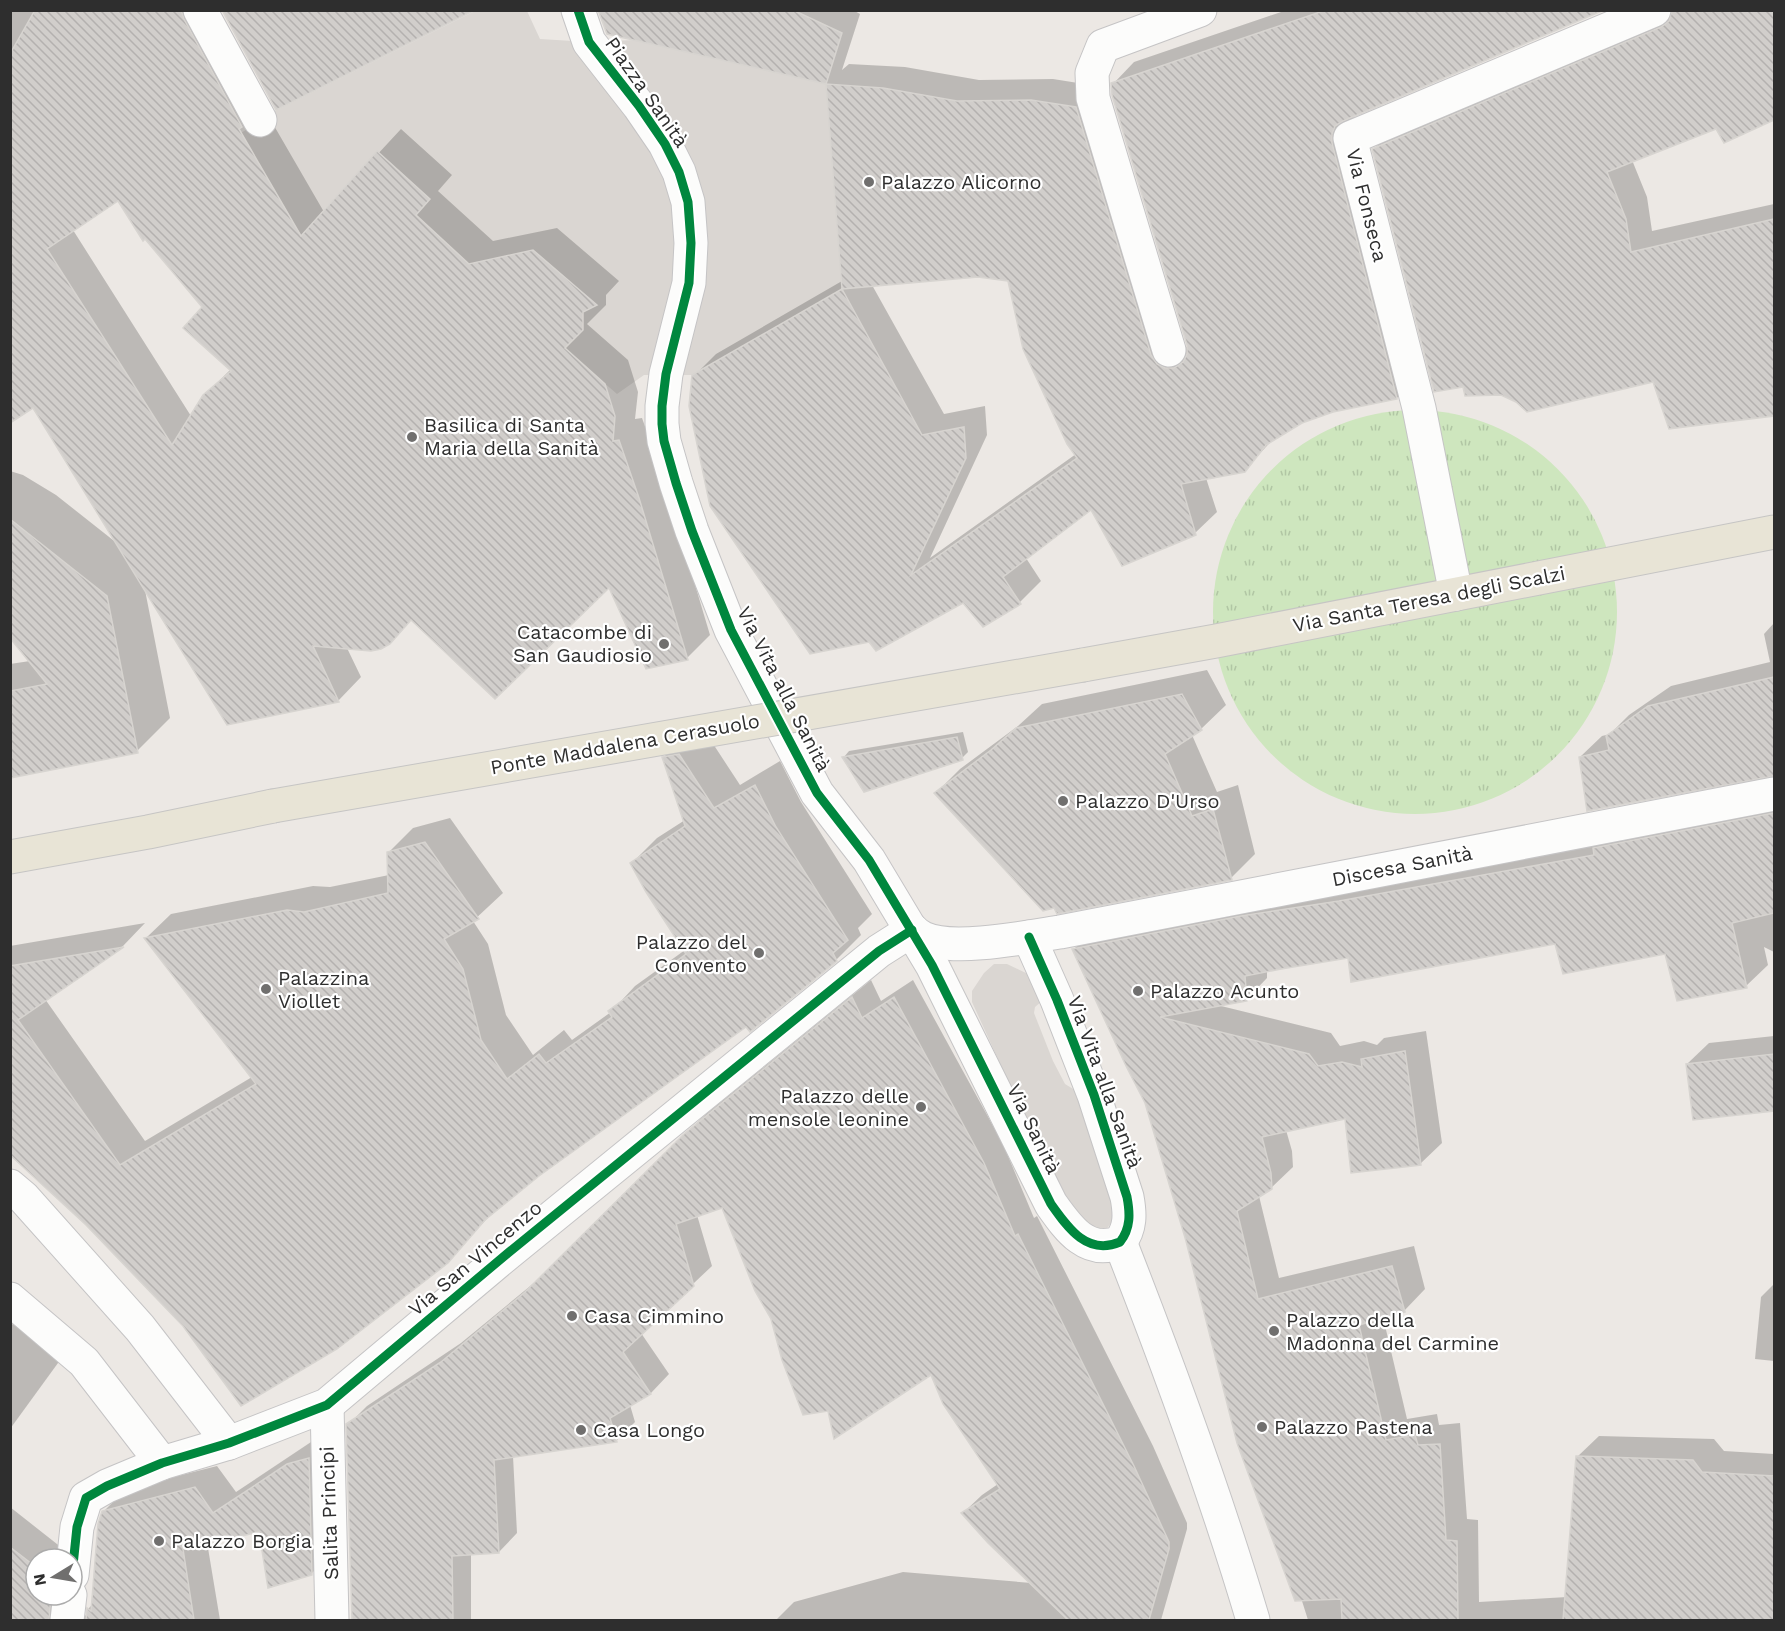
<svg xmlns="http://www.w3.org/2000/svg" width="1785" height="1631" font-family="'Work Sans',sans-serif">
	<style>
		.park { fill: url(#park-tufts) }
		.plaza { fill: #dad6d2 }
		.shadow { fill: #0003; fill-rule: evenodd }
		.building { fill: url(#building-back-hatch); stroke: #d7d4d0; stroke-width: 1.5; fill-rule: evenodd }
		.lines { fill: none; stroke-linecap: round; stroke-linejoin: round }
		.minor-casing { stroke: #c5c4c5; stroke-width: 35 }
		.primary-casing { stroke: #c6c5c4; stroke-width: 35 }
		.minor { stroke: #fcfcfb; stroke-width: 33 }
		.primary { stroke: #e8e4d6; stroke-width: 33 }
		.primary-bridge-casing { stroke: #c6c5c4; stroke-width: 35; stroke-linecap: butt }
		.primary-bridge { stroke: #e8e4d6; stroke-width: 33 }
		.cycleway-casing { stroke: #fff; stroke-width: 13 }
		.cycleway { stroke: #00873e; stroke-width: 9 }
		.poi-dot { fill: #706f6e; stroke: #fff; stroke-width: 2 }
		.labels { text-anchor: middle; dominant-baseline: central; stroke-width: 4.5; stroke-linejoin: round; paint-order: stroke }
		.street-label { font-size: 20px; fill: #2e2e2e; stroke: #fff }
		.poi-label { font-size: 20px; fill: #2e2e2e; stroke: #fff; text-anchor: start }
	</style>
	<defs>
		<pattern id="park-tufts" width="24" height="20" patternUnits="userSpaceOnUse" patternTransform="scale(1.5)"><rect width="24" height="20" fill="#cee6be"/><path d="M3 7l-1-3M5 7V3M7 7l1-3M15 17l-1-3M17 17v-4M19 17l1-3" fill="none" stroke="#b1c6a4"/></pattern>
		<pattern id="building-back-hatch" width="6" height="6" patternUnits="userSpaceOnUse" patternTransform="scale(1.5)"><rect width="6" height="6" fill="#d1cecb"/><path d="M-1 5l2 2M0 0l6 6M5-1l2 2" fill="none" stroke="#b4b1af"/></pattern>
	</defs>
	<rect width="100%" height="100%" fill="#ece8e4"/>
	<!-- park -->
	<circle class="park" cx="1415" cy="612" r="202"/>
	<!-- plaza -->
	<g class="plaza">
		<polygon points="475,11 527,11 540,39 589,42 634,40 826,84 842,289 692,375 644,375 617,394 565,349 583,330 583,294 482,276 429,227 407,225 430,199 377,151 301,235 241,133 273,112"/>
		<polygon points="994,964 1007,964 1028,974 1042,1001 1035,1007 1034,1013 1053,1061 1065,1084 1083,1095 1113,1187 1114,1219 1105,1231 1090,1230 1058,1191 972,1002 972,991 984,973"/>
	</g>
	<!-- shadow -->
	<g class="shadow">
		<path d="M10,10H215L262,105L324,212L401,129L452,175L438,191L493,241L557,228L619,281L606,295V305L587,324L628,360L638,392L635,419L642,418L662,474L710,635L687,658L610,585L412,619L347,648L361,677L338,701L145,590L170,718L137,751L10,777V664L30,661L10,635V471L23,475L56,495L118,544L33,406L10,421ZM119,199L145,237L204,307L231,369L204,396L191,416L73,230Z"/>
		<path d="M649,10H853L860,14L842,70L849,64L905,67L979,80L1053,79L1097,86L1177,342L1186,347H1188L1113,84L1134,62L1287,10H1601L1353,115L1418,376L1397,398L1333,410L1301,422L1274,438L1245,470L1206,478L1217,512L1195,533L1091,508L1026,558L1041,581L1020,602L964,601L876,649L694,376L716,354L842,281L827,83L636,39ZM978,276L1009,280L1076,454L930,558L987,435L985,406L944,414L872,285Z"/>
		<polygon points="1774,10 1774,119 1725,141 1717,127 1632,160 1647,197 1652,231 1774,204 1774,414 1670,427 1654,381 1374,149 1395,128 1674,11"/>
		<polygon points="1774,623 1774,774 1580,757 1602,736 1610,734 1629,715 1671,686 1770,662 1764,634"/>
		<polygon points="1207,670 1226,705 1201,729 1192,735 1217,792 1238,785 1255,854 1231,878 1055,906 936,793 960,769 1018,726 1042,704"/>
		<polygon points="704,730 740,785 780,761 801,802 872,914 858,928 861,935 836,960 538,1175 495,1210 447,1262 185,1325 87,1224 10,1152 10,946 145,923 123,946 45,999 145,1141 252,1077 146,938 171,914 313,886 330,887 389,875 388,853 413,828 450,818 503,893 473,921 488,944 506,1015 533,1055 564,1030 572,1040 611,1012 635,986 685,950 632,863 657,838 685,820 663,758 688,733"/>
		<polygon points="963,732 968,752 962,758 844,757 849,751"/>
		<polygon points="1774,796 1774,952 1764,947 1768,965 1746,986 1666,952 1556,942 1349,957 1267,970 1267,978 1246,1000 1217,1005 1331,1033 1340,1046 1364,1041 1377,1045 1384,1038 1426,1031 1442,1143 1420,1164 1346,1118 1286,1130 1292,1151 1293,1167 1271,1188 1259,1196 1279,1278 1414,1246 1425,1289 1404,1311 1383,1317 1407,1419 1437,1414 1439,1425 1460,1423 1467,1519 1478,1520 1479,1602 1567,1597 1577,1457 1599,1436 1714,1439 1724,1451 1774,1454 1774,1620 1308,1620 1188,1240 1147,1102 1074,949 1095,928"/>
		<polygon points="871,980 881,1001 913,980 1003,1144 1034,1218 1037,1216 1153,1446 1187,1523 1187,1529 1161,1620 776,1620 794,1602 903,1572 1032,1583 963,1513 982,1495 998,1484 931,1373 829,1410 772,1318 723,1206 697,1215 712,1266 641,1333 669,1374 651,1393 630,1405 635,1422 616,1441 513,1456 517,1533 499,1552 471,1553 471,1620 352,1620 348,1425 367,1406 461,1343 546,1273 705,1115"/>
		<polygon points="1774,1036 1774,1110 1694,1118 1687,1064 1709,1043"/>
		<polygon points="1774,1284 1774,1361 1755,1359 1761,1297"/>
		<polygon points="10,1323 66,1352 10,1429"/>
		<polygon points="331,1436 334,1551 311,1574 260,1531 207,1542 220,1620 10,1620 10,1507 76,1559 36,1559 36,1595 70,1595 79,1613 87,1616 89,1608 93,1604 103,1512 126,1489 217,1466 236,1492 311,1442"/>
	</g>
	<!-- building -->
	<g class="building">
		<path d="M35,10H181L184,19L242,127L239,129L301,236L377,151L430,199L416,215L469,264L533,250L597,305L583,312V330L565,348L605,384L615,416L613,441L619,440L639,498L688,660L646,669L609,588L495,699L411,620L390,644L381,649L371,651L313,646L339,702L227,725L33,408L10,423V54ZM118,201L143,241L145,239L202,307L183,328L231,371L203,395L172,445L47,249Z"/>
		<polygon points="222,10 475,10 276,110"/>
		<polygon points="598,10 793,10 842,33 826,84 607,34"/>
		<path d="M1326,10H1604L1343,121L1335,126L1332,134V143L1397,399L1333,412L1302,423L1266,445L1245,472L1181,484L1196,535L1122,566L1091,510L1003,577L1021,604L983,627L963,603L876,651L869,642L810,654L710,506L689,406L692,375L842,289L826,84L883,88L957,101L1031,100L1076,107L1151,355L1157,364L1165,368H1174L1183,362L1187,354V345L1112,95L1111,83ZM978,277L1008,281L1023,349L1067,444L1077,458L911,575L966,458L964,427L922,435L842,289Z"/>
		<polygon points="1672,10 1774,10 1774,120 1724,143 1716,129 1607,172 1626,219 1631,252 1774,219 1774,416 1669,429 1653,382 1527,412 1516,402 1501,395 1465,396 1463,387 1434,392 1372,149 1661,27 1669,21"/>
		<polygon points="10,519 107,596 138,753 10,778 10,691 47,684 10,638"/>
		<polygon points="1774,677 1774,776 1587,811 1579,757 1609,750 1606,736 1648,706"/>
		<polygon points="1182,694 1202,730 1165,754 1192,816 1213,809 1232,880 1057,914 1054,908 1043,911 934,793 991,750 1016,728"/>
		<polygon points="957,737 963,760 864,792 842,757"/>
		<polygon points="679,754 714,808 755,785 776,827 848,940 833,953 837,961 750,1032 746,1027 539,1176 485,1220 448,1263 337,1349 241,1406 183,1326 86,1225 10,1155 10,966 124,947 18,1020 120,1165 256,1084 144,938 287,910 304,912 388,893 387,852 425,842 479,919 444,939 463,969 481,1040 507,1079 539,1054 546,1063 612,1017 608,1011 686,954 646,892 630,863 685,826 662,757"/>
		<polygon points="1774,813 1774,913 1732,923 1747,988 1677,1001 1665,954 1563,974 1555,944 1351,982 1348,958 1281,969 1245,976 1247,1001 1160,1017 1309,1054 1318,1066 1342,1062 1362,1067 1361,1059 1405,1051 1421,1165 1351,1173 1345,1119 1262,1137 1271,1173 1272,1189 1237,1211 1258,1299 1392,1266 1405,1312 1359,1325 1386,1440 1415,1435 1418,1445 1440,1444 1446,1540 1457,1541 1458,1620 1342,1620 1341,1599 1295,1601 1237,1443 1186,1241 1145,1103 1126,1066 1072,949 1241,916 1339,901 1594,855 1593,848"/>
		<polygon points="852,997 862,1018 894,997 984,1163 1015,1236 1018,1234 1134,1466 1169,1542 1169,1549 1149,1620 1068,1620 988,1543 961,1513 1000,1489 943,1404 931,1375 834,1439 828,1411 803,1415 782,1360 771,1319 755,1291 722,1208 676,1224 694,1286 623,1352 651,1394 610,1418 617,1442 494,1460 499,1553 452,1556 453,1620 352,1620 346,1424 441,1362 525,1292 684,1134"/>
		<polygon points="1774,1054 1774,1111 1693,1120 1686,1064"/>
		<polygon points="1576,1456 1693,1460 1702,1472 1774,1476 1774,1620 1563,1620"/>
		<polygon points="309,1458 312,1575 268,1588 259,1532 183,1549 194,1620 86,1620 87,1608 91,1611 98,1524 102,1511 195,1487 213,1513 287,1464"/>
		<polygon points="10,1547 36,1567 36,1595 51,1595 49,1620 10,1620"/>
	</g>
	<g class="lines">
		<defs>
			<g id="minor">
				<polyline points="200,10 260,120"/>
				<path d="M578,10L589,42L639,106L665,144L679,172L688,202L691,243L689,283L666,374L662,406V424L664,441L676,483L692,531L731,630L817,793L869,860L932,965L1051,1204C1068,1228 1087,1256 1120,1242C1131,1228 1130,1213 1127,1197L1094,1095L1057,1000L1029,937"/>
				<polyline points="1169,350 1093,98 1092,73 1103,46 1200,10"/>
				<polyline points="1456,594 1419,408 1350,138 1654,10"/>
				<path d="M912,930C915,933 919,936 923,938C952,952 1028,937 1060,932L1774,794"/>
				<polyline points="10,1186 23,1197 140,1328 229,1443"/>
				<path d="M1120,1242C1169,1367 1215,1492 1253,1620"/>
				<polyline points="10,1299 84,1362 162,1463"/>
				<polyline points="327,1405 332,1620"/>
				<polyline points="72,1575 77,1527 86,1498 107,1486 162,1463 229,1443 327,1405 508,1253 879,951 912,930"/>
				<polyline points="67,1620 70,1595"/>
			</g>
			<g id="primary">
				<polyline points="1083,665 1216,641 1774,532"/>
				<polyline points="10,857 148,832 273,806"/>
			</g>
		</defs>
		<!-- minor casing -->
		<use href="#minor" class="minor-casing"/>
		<!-- primary casing -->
		<use href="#primary" class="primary-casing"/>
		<!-- minor -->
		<use href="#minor" class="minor"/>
		<!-- primary -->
		<use href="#primary" class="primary"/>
		<defs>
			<polyline id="primary-bridge" points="273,806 1083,665"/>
		</defs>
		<!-- primary-bridge casing -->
		<use href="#primary-bridge" class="primary-bridge-casing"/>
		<!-- primary-bridge -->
		<use href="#primary-bridge" class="primary-bridge"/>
		<defs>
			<g id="cycleway">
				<path d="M578,10L589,42L639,106L665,144L679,172L688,202L691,243L689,283L666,374L662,406V424L664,441L676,483L692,531L731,630L817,793L869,860L932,965L1051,1204C1068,1228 1087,1256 1120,1242C1131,1228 1130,1213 1127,1197L1094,1095L1057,1000L1029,937"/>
				<polyline points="72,1575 77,1527 86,1498 107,1486 162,1463 229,1443 327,1405 508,1253 879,951 912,930"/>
			</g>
		</defs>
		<!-- cycleway casing -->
		<use href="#cycleway" class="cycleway-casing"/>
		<!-- cycleway -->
		<use href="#cycleway" class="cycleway"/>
	</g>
	<!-- markers -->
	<g class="poi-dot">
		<circle cx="869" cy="182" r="6"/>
		<circle cx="412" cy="437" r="6"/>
		<circle cx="664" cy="644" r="6"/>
		<circle cx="1063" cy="801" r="6"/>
		<circle cx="759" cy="953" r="6"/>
		<circle cx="266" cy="989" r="6"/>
		<circle cx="1138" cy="991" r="6"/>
		<circle cx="921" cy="1107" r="6"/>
		<circle cx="572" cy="1316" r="6"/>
		<circle cx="1274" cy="1331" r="6"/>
		<circle cx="1262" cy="1427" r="6"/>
		<circle cx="581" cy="1430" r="6"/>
		<circle cx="159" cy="1541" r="6"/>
	</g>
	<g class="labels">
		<!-- street labels -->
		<g class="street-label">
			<text transform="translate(647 92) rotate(55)">Piazza Sanità</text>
			<text transform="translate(1367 205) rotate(76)">Via Fonseca</text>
			<text transform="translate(1429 599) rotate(-11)">Via Santa Teresa degli Scalzi</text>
			<text transform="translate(784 689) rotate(63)">Via Vita alla Sanità</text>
			<text transform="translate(625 744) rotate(-10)">Ponte Maddalena Cerasuolo</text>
			<text transform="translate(1402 866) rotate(-11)">Discesa Sanità</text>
			<text transform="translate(1105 1082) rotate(70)">Via Vita alla Sanità</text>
			<text transform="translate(1034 1129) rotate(64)">Via Sanità</text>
			<text transform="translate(475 1258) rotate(-40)">Via San Vincenzo</text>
			<text transform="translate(329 1513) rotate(-92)">Salita Principi</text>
		</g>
		<!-- poi labels -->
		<g class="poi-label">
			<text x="881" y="182">Palazzo Alicorno</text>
			<text x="424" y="425">Basilica di Santa<tspan x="424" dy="23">Maria della Sanità</tspan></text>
			<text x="652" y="632" text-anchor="end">Catacombe di<tspan x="652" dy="23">San Gaudiosio</tspan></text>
			<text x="1075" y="801">Palazzo D'Urso</text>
			<text x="747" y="942" text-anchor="end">Palazzo del<tspan x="747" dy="23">Convento</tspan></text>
			<text x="278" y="978">Palazzina<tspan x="278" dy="23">Viollet</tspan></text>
			<text x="1150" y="991">Palazzo Acunto</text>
			<text x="909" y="1096" text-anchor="end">Palazzo delle<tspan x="909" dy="23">mensole leonine</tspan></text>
			<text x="584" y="1316">Casa Cimmino</text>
			<text x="1286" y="1320">Palazzo della<tspan x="1286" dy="23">Madonna del Carmine</tspan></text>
			<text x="1274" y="1427">Palazzo Pastena</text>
			<text x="593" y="1430">Casa Longo</text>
			<text x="171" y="1541">Palazzo Borgia</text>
		</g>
	</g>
	<!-- border -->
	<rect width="1785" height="1631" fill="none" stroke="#2e2e2e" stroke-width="24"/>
	<!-- north arrow -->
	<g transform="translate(54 1577) rotate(259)"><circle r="28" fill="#ffffff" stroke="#ababab" stroke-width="1.5"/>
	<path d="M0-4.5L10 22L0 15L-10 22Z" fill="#706f6e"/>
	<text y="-9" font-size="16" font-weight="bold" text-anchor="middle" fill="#2e2e2e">N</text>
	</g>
</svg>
